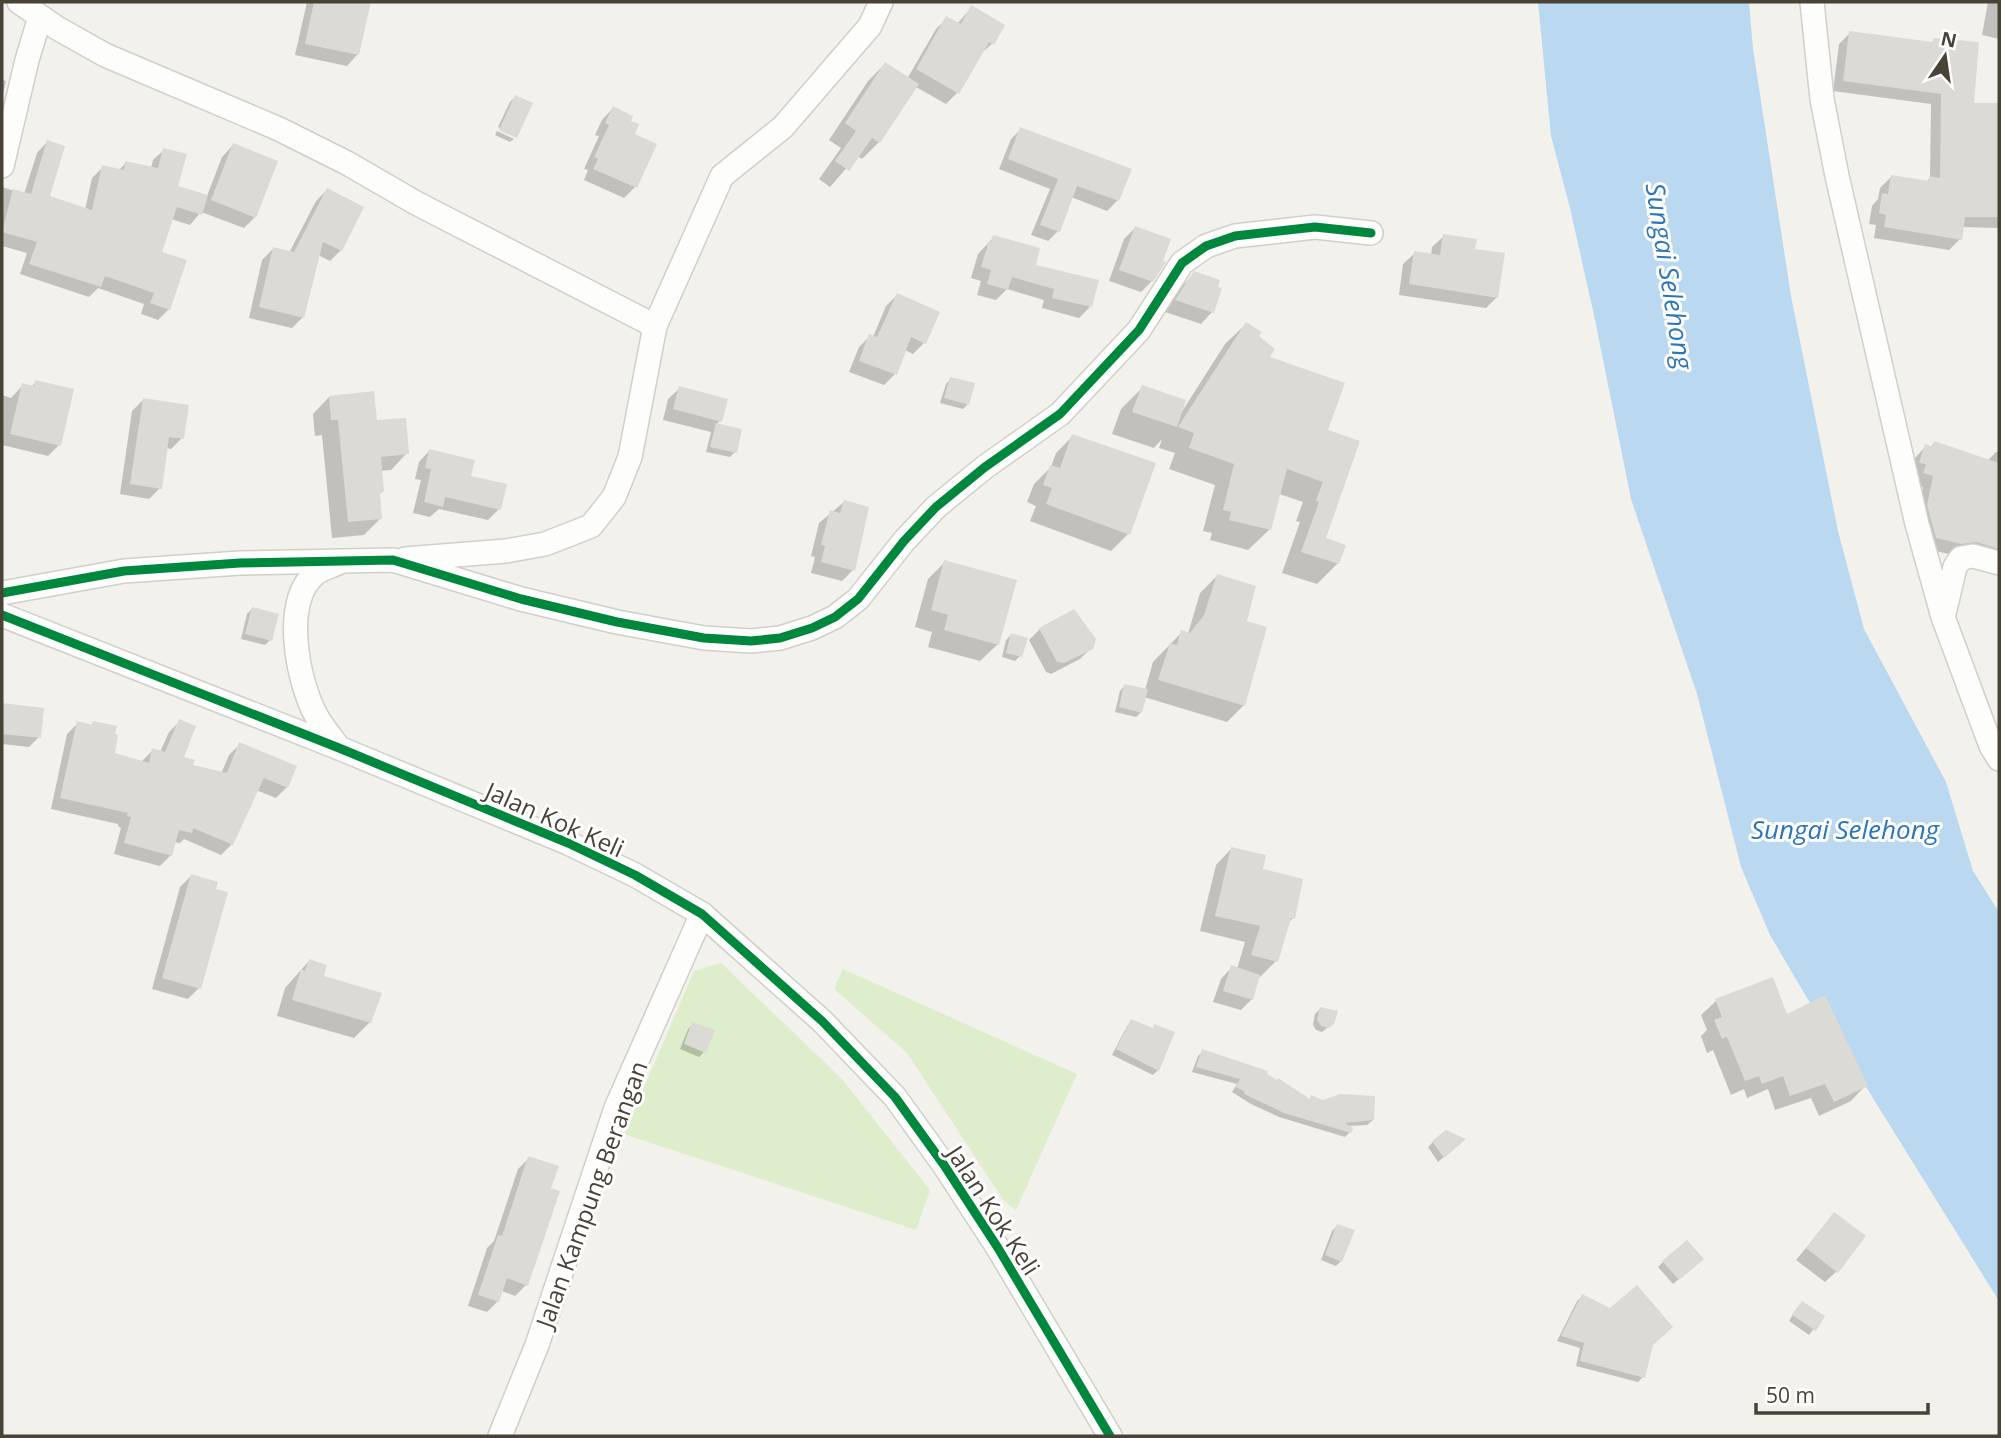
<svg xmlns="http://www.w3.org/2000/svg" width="2001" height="1438" font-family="'Open Sans',sans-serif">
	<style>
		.green { fill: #deeecc }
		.water { fill: #bbd8f1 }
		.shadow { fill: #0003 }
		.building { fill: #dcdad4 }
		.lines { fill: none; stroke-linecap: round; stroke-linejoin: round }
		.minor-casing { stroke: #d0cfc9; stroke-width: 26 }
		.minor { stroke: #fdfdfc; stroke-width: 23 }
		.cycleway-casing { stroke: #fff; stroke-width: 13 }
		.cycleway { stroke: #00873e; stroke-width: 9 }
		.labels { text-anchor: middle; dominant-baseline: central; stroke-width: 6; stroke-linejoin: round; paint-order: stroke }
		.street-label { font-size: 24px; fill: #494337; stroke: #fff }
		.water-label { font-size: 26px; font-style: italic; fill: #2b75ba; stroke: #fff }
	</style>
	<rect width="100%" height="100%" fill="#f2f1ec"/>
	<!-- green -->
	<g class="green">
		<polygon points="721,963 842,1079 930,1190 916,1230 624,1134 694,971"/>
		<polygon points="843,969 1077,1074 1016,1210 1004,1201 907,1053 834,989"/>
	</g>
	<!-- water -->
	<polygon class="water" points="1538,2 1749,2 1753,49 1791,296 1838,531 1864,629 1946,782 1973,871 1999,912 1999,1301 1853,1066 1807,998 1770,935 1741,867 1697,694 1631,499 1594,315 1570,208 1551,136"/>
	<!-- shadow -->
	<g class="shadow">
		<polygon points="307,2 369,2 358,54 347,66 295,55"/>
		<polygon points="1988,2 1999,2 1999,39 1982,35"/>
		<polygon points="971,8 992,44 980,54 957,93 946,104 916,87 879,142 862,159 857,156 830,187 819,179 841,148 829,140 868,81 885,64 907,79 936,29 947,18 957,24"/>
		<polygon points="1850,33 1931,43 1934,40 1972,105 1997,184 1999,184 1998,228 1962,227 1960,239 1949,250 1874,238 1876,225 1869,224 1872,206 1878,199 1880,188 1891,177 1926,182 1930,178 1931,104 1833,91 1839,44"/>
		<polygon points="2,80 6,81 2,98"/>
		<polygon points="515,97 516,136 498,127 510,102"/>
		<polygon points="613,108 628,122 632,134 654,145 635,187 624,198 584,180 588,170 584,169 599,136 595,135 602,120"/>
		<polygon points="1021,129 1118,200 1107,211 1071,197 1058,231 1048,241 1031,235 1050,189 999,169 1011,139"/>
		<polygon points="497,131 514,139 510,142 495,135"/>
		<polygon points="47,142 48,197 85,210 92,178 103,167 118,171 126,163 151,168 153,160 164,150 176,188 207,196 222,157 233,145 255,217 244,228 201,212 190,225 171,219 160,253 169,309 158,320 141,314 144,304 98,288 89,297 20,274 27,253 2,246 2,187 24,194 37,153"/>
		<polygon points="327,190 341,250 330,261 318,255 303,317 292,328 249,318 262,260 273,249 289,253 316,201"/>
		<polygon points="1135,228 1152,281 1141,292 1109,281 1124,239"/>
		<polygon points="1444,236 1473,250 1497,297 1486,308 1399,295 1403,264 1415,253 1431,256 1432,247"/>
		<polygon points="994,237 1033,266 1090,307 1079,318 1042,308 1044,300 1007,289 996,300 977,295 981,281 971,278 978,254"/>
		<polygon points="1195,273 1212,312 1201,324 1165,312 1183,285"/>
		<polygon points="897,295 924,343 913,354 905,350 895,374 884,385 849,372 859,347 870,336 873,337 886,306"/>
		<polygon points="1246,324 1257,337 1267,357 1326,431 1324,540 1338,563 1317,584 1282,573 1300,522 1296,521 1303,502 1279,494 1269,530 1248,550 1210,540 1212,533 1203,531 1215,485 1169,469 1175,453 1159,448 1162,439 1154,448 1112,434 1121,409 1143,387 1181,413 1225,344"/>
		<polygon points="951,378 968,404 963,409 940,403 946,384"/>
		<polygon points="36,382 59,445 48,456 2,445 2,395 11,398 23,385 31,387"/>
		<polygon points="680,388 720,421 716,425 735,452 730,457 706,452 711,432 663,420 668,399"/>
		<polygon points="329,397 375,422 407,453 391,470 380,471 382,492 378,496 380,519 364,535 332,538 322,435 315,436 313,414"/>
		<polygon points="143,400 182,438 171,449 166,448 160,488 149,499 120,494 132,411"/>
		<polygon points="1073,436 1128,534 1111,551 1030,521 1036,506 1027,502 1034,484 1051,467 1056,453"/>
		<polygon points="1934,443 1987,461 1996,452 1999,452 1999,566 1965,553 1949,554 1925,549 1917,517 1923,487 1913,484 1909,474 1915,458 1926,446 1930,448"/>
		<polygon points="430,450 469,477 499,509 488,520 439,509 430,517 413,513 421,480 415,479 419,462"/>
		<polygon points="844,502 853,570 842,581 811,573 815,557 811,556 819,523"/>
		<polygon points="945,562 998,644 980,661 928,647 932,632 915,627 928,579"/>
		<polygon points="1217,576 1244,622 1244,705 1227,722 1144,697 1141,712 1136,717 1115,712 1120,691 1125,685 1145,690 1153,662 1182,632 1188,634 1200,593"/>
		<polygon points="252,609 270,640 265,645 241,639 247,614"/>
		<polygon points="1040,629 1091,648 1080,659 1051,674 1046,672 1029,640"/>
		<polygon points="1011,635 1020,656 1015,661 1002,657 1006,640"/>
		<polygon points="2,705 42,709 39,737 29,747 2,744"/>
		<polygon points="180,721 181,758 191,767 221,774 229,755 240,744 287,787 276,798 256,790 232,844 221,855 184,839 180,843 174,842 171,855 160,866 114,854 121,828 118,826 118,824 51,809 67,734 78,723 90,726 93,723 112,755 142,761 153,750 160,752 169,732"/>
		<polygon points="1231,849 1261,871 1293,918 1287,924 1276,961 1260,977 1258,976 1252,999 1241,1010 1213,1002 1221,979 1232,967 1237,969 1245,942 1200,931 1216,865"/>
		<polygon points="191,876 199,988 188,999 152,989 180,887"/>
		<polygon points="309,961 322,977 370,1022 354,1038 277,1016 285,988"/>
		<polygon points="1716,1001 1786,1016 1865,1086 1851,1101 1819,1116 1811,1098 1775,1110 1768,1089 1747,1098 1744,1089 1731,1095 1713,1050 1707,1053 1701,1036 1707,1030 1701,1015"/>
		<polygon points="1320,1009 1333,1023 1322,1032 1316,1030 1313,1025 1315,1014"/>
		<polygon points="1132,1021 1151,1030 1155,1026 1158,1070 1153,1075 1112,1055 1127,1026"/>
		<polygon points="693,1024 704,1052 699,1057 680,1049 688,1029"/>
		<polygon points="1203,1051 1265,1075 1308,1100 1312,1097 1373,1120 1367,1125 1347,1126 1350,1132 1345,1137 1279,1117 1251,1104 1232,1092 1237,1084 1192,1072 1198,1056"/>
		<polygon points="1433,1142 1459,1144 1438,1162 1428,1147"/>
		<polygon points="529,1158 549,1189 526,1285 515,1296 502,1291 498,1301 487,1312 468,1306 487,1248 494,1241 518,1169"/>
		<polygon points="1834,1214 1837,1271 1825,1282 1796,1260"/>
		<polygon points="1337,1226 1341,1261 1336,1266 1321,1260 1332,1231"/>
		<polygon points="1663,1262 1697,1264 1673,1284 1658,1267"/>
		<polygon points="1582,1296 1651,1345 1643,1377 1638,1382 1576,1366 1580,1348 1557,1341 1577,1301"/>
		<polygon points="1797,1308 1823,1317 1809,1335 1789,1321"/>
	</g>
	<!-- building -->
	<g class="building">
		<polygon points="314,2 371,2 359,55 305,44"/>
		<polygon points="971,5 1005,25 994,45 989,42 959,94 916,69 946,16 961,24"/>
		<polygon points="1849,31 1933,42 1933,38 1979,42 1974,103 1999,103 1999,217 1965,217 1962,240 1884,227 1886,215 1879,213 1882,193 1888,194 1891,175 1929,181 1929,176 1940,178 1941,94 1843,81"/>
		<polygon points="885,62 919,84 880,143 872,138 849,171 835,161 856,131 845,123"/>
		<polygon points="515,95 533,103 517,138 499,130"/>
		<polygon points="613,106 633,116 631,121 639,124 635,134 657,144 637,188 593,169 598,159 594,157 609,125 605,123"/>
		<polygon points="1020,127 1132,169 1119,201 1077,186 1060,232 1040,225 1058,179 1008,159"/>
		<polygon points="47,140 65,146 50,196 92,210 102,165 124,170 125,161 158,168 163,148 187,154 178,186 208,195 202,215 177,207 162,252 187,260 170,310 150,303 154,293 105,276 101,287 29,264 37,242 2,232 13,189 31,194"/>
		<polygon points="233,143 278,161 256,218 211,200"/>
		<polygon points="327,188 364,207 342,251 323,242 304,318 259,307 273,247 294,252"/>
		<polygon points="1135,226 1171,239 1163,261 1166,262 1153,282 1119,270"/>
		<polygon points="1443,234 1477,239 1475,249 1505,253 1498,298 1409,284 1414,251 1440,255"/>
		<polygon points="993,235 1040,248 1036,265 1099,280 1092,307 1052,298 1054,289 1012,277 1008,290 987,284 991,270 981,267 989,241 991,242"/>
		<polygon points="1194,271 1220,280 1218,287 1222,288 1214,313 1175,300"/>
		<polygon points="897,293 940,312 926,344 911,337 897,375 859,361 869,334 877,337"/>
		<polygon points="1246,322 1262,332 1259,336 1275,349 1270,357 1345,383 1328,430 1360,441 1326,538 1346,545 1339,564 1301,552 1319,502 1316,500 1323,482 1287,469 1271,530 1229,520 1231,512 1223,510 1234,464 1189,448 1194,433 1178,427"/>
		<polygon points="950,377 975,383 969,405 944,398"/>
		<polygon points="35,380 74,389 61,446 10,434 22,383 34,386"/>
		<polygon points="1142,385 1186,400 1177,427 1132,412"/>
		<polygon points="679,386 728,399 722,422 673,409"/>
		<polygon points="374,391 377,420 406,418 409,454 381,457 384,492 380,493 382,519 348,522 338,420 331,420 329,396"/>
		<polygon points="143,398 189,405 184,439 169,437 162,489 130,484"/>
		<polygon points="716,423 742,429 737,453 710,447"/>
		<polygon points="1072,434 1156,463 1130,535 1046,504 1052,488 1043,485 1050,465 1060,468"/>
		<polygon points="1934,441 1999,463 1999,549 1977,542 1961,544 1936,538 1927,505 1933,476 1923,473 1926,464 1919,463 1925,444 1932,447"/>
		<polygon points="429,449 475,460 471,476 507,484 501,510 445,497 443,507 424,502 431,469 425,468"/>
		<polygon points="844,500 869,507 855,571 821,562 825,546 821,545 830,510 840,513"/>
		<polygon points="944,560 1017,580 999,645 944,630 948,615 931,610"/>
		<polygon points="1217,574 1256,586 1247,621 1267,627 1245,706 1158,680 1170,643 1177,645 1181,630 1190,633 1204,615"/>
		<polygon points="252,607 279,614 272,641 245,634"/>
		<polygon points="1074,609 1096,639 1093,649 1064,663 1057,662 1039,628"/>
		<polygon points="1011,633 1028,638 1022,657 1006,653"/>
		<polygon points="1124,684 1148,689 1142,713 1119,707"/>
		<polygon points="2,703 44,708 41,738 2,734"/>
		<polygon points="179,719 196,726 184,757 195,760 193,765 227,773 239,742 297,766 288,788 264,778 233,845 193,828 192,833 179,830 172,856 124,843 131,817 127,816 128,813 60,798 77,721 92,725 93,721 117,726 115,734 118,735 115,753 149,763 152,748 165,752"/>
		<polygon points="1231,847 1266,855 1263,869 1303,879 1295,919 1291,918 1278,962 1251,955 1260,926 1215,916"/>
		<polygon points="191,874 218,882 216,889 228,892 201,989 162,978"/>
		<polygon points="309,959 327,965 324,976 382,993 371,1023 292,1000 301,969 305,971"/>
		<polygon points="1231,965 1260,975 1253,1000 1223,991"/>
		<polygon points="1773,977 1787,1014 1825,995 1868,1086 1834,1102 1825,1084 1790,1096 1783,1076 1762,1084 1759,1076 1745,1081 1727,1037 1722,1039 1714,1020 1722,1017 1715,999"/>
		<polygon points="1320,1007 1338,1011 1334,1024 1329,1028 1321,1026 1317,1020"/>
		<polygon points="1131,1019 1153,1028 1154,1024 1175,1032 1159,1071 1116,1049"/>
		<polygon points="692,1022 715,1030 706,1053 684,1044"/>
		<polygon points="1202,1049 1268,1071 1267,1074 1277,1080 1278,1078 1310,1099 1311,1095 1323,1100 1340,1094 1375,1096 1374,1120 1345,1123 1353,1128 1351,1133 1284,1113 1244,1094 1245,1092 1236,1087 1240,1079 1196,1067"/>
		<polygon points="1446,1130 1466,1139 1444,1158 1432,1141"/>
		<polygon points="528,1156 559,1166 551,1188 560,1191 528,1286 507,1278 499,1302 478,1295 498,1235 502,1236"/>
		<polygon points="1834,1212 1866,1236 1838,1273 1806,1248"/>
		<polygon points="1337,1224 1355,1230 1342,1262 1325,1255"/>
		<polygon points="1687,1240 1704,1259 1679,1280 1662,1261"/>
		<polygon points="1637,1285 1673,1327 1653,1345 1645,1378 1580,1361 1584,1343 1561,1336 1582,1294 1610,1308"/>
		<polygon points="1802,1301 1825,1316 1816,1331 1792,1315"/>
	</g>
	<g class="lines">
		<defs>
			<g id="minor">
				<polyline points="19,2 57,28 105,55 279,129 347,163 416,203 655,326"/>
				<polyline points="1812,2 1822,99 1837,176 1917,524 1943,617 1991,746 1999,759"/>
				<polyline points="2,166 27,60 40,17"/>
				<polyline points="405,559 506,551 545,544 591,526 614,497 630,457 655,326 722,176 783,127 870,26 881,2"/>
				<polyline points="2,593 124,571 240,563 393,560 521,599 617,622 704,638 751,641 780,638 812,628 835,617 858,599 904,541 936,507 985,467 1060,414 1139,330 1182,263 1206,246 1235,236 1315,227 1371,233"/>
				<polyline points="1944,614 1955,567 1961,558 1973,556 1999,563"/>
				<polyline points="2,615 339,748 568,843 635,875 702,914 822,1021 895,1097 944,1165 998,1248 1110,1436"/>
				<path d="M339,748C332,738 323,728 317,717C298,684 281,601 315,574C321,569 332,566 340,562"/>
				<polyline points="500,1436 537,1345 616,1108 702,914"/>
			</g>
		</defs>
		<!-- minor casing -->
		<use href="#minor" class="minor-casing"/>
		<!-- minor -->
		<use href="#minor" class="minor"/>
		<defs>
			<g id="cycleway">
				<polyline points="2,593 124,571 240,563 393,560 521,599 617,622 704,638 751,641 780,638 812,628 835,617 858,599 904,541 936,507 985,467 1060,414 1139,330 1182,263 1206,246 1235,236 1315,227 1371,233"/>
				<polyline points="2,615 339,748 568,843 635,875 702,914 822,1021 895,1097 944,1165 998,1248 1110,1436"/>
			</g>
		</defs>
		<!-- cycleway casing -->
		<use href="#cycleway" class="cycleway-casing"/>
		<!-- cycleway -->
		<use href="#cycleway" class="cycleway"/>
	</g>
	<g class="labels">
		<!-- street labels -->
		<g class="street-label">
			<text transform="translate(555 819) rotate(24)">Jalan Kok Keli</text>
			<text transform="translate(591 1194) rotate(-70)">Jalan Kampung Berangan</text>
			<text transform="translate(994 1210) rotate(57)">Jalan Kok Keli</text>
		</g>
		<!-- water labels -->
		<g class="water-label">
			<text transform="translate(1670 276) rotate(81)">Sungai Selehong</text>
			<text x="1845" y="829">Sungai Selehong</text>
		</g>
	</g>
	<!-- border -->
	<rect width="2001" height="1438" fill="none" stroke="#494337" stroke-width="7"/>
	<!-- north arrow -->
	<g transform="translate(1945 56) rotate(13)" stroke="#ffffff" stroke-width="5" paint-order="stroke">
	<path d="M0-5L12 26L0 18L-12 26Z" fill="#494337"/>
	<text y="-10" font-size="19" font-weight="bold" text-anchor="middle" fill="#494337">N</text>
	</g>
	<!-- scale -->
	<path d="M1756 1403v10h172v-10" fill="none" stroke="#494337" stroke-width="3.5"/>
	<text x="1766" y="1403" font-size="21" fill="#494337" stroke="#ffffff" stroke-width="5" paint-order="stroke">50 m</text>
</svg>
